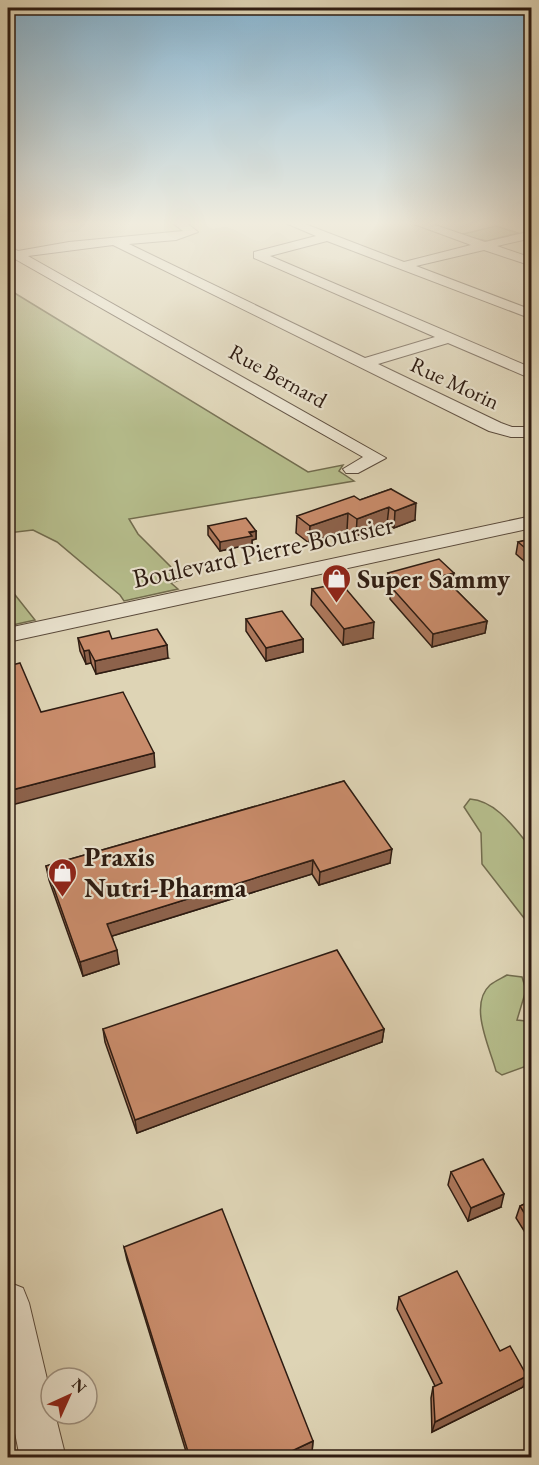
<svg xmlns="http://www.w3.org/2000/svg" width="539" height="1465" font-family="'EB Garamond',serif">
	<style>
		.green { fill: #b5bc8b; stroke: #726c4e; stroke-width: 1.5 }
		.lines { fill: none; stroke-linecap: round; stroke-linejoin: round }
		.minor-casing { stroke: #5a4a3b; stroke-width: 2 }
		.minor { fill: #eae3cf; fill-rule: evenodd }
		.wall { fill: #ad785c; stroke: #2e1c12; stroke-width: 1.5 }
		.shaded-wall { fill: #8d624b; stroke: #2e1c12; stroke-width: 1.5 }
		.building { fill: #c98c6b; stroke: #2e1c12; stroke-width: 1.5 }
		.labels { text-anchor: middle; dominant-baseline: central; stroke-width: 4.5; stroke-linejoin: round; paint-order: stroke }
		.far-street-label { font-size: 22px; fill: #2e1c12; stroke: #eae3cf }
		.street-label { font-size: 27px; fill: #2e1c12; stroke: #eae3cf }
		.poi-label { font-size: 27px; font-weight: bold; fill: #2e1c12; stroke: #eae3cf; text-anchor: start }
	</style>
	<rect width="100%" height="100%" fill="#ded4b5"/>
	<filter id="stains"><feTurbulence type="fractalNoise" baseFrequency=".00333" numOctaves="4"/><feColorMatrix values="0 0 0 0 .2 0 0 0 0 .09 0 0 0 0 .02 0 0 0 .5 -.17"/></filter>
	<radialGradient id="worn" r=".72"><stop offset=".6" stop-color="#630" stop-opacity="0"/><stop offset="1" stop-color="#630" stop-opacity=".3"/></radialGradient>
	<!-- green -->
	<g class="green">
		<polygon points="496,226 518,233 487,241 459,235"/>
		<polygon points="8,289 308,472 343,465 339,471 354,481 129,519 138,534 183,579 171,583 178,589 124,601 120,595 57,542 33,530 8,533"/>
		<polygon points="8,586 35,620 8,626"/>
		<path d="M470,799C497,801 515,829 531,848V927L482,864L481,833L464,807Z"/>
		<path d="M507,975L522,977L526,990L517,1020L526,1021L531,1015L532,1064L502,1075L496,1071C490,1048 468,1005 490,985C495,981 502,978 507,975Z"/>
	</g>
	<g class="lines">
		<defs>
			<g id="minor">
				<polygon points="174,224 188,224 198,232 176,240 129,244 365,358 435,337 254,258 254,252 316,236 288,224 305,224 404,262 471,245 414,224 432,224 485,242 532,231 532,238 497,246 532,258 532,266 484,250 416,266 532,310 532,319 327,241 270,256 532,368 532,379 448,343 378,364 501,423 512,427 532,427 532,437 511,437 489,431 113,245 28,256 386,458 358,473 346,473 343,469 363,457 8,255 8,246 18,251 69,242 183,231"/>
				<polygon points="532,516 532,528 8,642 8,628"/>
				<polygon points="8,1282 23,1288 29,1303 51,1396 51,1414 55,1414 66,1458 20,1458 8,1398"/>
			</g>
		</defs>
		<!-- minor casing -->
		<use href="#minor" class="minor-casing"/>
		<!-- minor -->
		<use href="#minor" class="minor"/>
	</g>
	<!-- wall -->
	<g class="wall">
		<polygon points="391,489 415,520 394,528 387,524 356,536 347,530 309,543 296,533 297,516 360,500"/>
		<polygon points="208,526 256,531 256,539 252,540 252,544 220,551 208,535"/>
		<polygon points="531,539 531,567 516,554 518,542"/>
		<polygon points="388,573 452,586 487,621 485,633 432,647 390,599 391,589 387,585"/>
		<polygon points="312,589 373,638 343,645 311,605"/>
		<polygon points="246,619 303,639 303,652 266,661 246,631"/>
		<polygon points="78,638 112,639 168,658 96,674 91,663 86,664 80,651"/>
		<polygon points="344,781 390,863 319,885 312,874 112,936 119,964 83,976 49,880 46,866"/>
		<polygon points="103,1029 384,1029 382,1042 137,1133 105,1042"/>
		<polygon points="451,1172 501,1207 468,1221 448,1185"/>
		<polygon points="531,1201 531,1242 516,1218 520,1206"/>
		<polygon points="124,1247 313,1441 312,1452 299,1458 188,1458 127,1260"/>
		<polygon points="399,1297 500,1351 523,1387 432,1432 431,1398 433,1387 435,1386 397,1309"/>
	</g>
	<!-- shaded-wall -->
	<g class="shaded-wall">
		<polygon points="416,503 415,520 394,528 395,511"/>
		<polygon points="389,507 387,524 356,536 357,519"/>
		<polygon points="348,513 347,530 309,543 310,526"/>
		<polygon points="256,531 256,539 252,540 252,544 220,551 220,542"/>
		<polygon points="454,573 452,586 442,576"/>
		<polygon points="487,621 485,633 432,647 433,634"/>
		<polygon points="374,622 373,638 343,645 344,629"/>
		<polygon points="303,639 303,652 266,661 266,648"/>
		<polygon points="167,645 168,658 96,674 95,661"/>
		<polygon points="89,650 91,663 86,664 84,651"/>
		<polygon points="154,753 155,767 8,806 8,791"/>
		<polygon points="392,849 390,863 319,885 320,872"/>
		<polygon points="313,860 312,874 109,937 107,924"/>
		<polygon points="117,950 119,964 83,976 80,962"/>
		<polygon points="384,1029 382,1042 137,1133 135,1120"/>
		<polygon points="504,1194 501,1207 468,1221 471,1208"/>
		<polygon points="527,1376 523,1387 432,1432 435,1422"/>
		<polygon points="313,1441 312,1452 299,1458 277,1458"/>
	</g>
	<!-- building -->
	<g class="building">
		<polygon points="391,489 416,503 395,511 389,507 357,519 348,513 310,526 297,516 354,496 360,500"/>
		<polygon points="246,518 256,531 249,532 252,536 220,542 208,526"/>
		<polygon points="531,539 531,553 518,542"/>
		<polygon points="439,559 454,573 442,576 487,621 433,634 391,587 399,585 388,573"/>
		<polygon points="341,583 374,622 344,629 312,589"/>
		<polygon points="282,611 303,639 266,648 246,619"/>
		<polygon points="157,629 167,645 95,661 89,650 84,651 78,638 109,631 112,639"/>
		<polygon points="20,663 41,712 123,692 154,753 8,791 8,666"/>
		<polygon points="344,781 392,849 320,872 313,860 107,924 117,950 80,962 46,866"/>
		<polygon points="337,950 384,1029 135,1120 103,1029"/>
		<polygon points="483,1159 504,1194 471,1208 451,1172"/>
		<polygon points="531,1201 531,1224 520,1206"/>
		<polygon points="222,1209 313,1441 277,1458 190,1458 124,1247"/>
		<polygon points="457,1271 500,1351 510,1346 527,1376 435,1422 433,1387 442,1383 399,1297"/>
	</g>
	<!-- sky -->
	<linearGradient id="sky" x2="0" y2="1"><stop stop-color="#86b5d3"/><stop offset="0.52" stop-color="#f0ecde"/><stop offset="1" stop-color="#f0ecde" stop-opacity="0"/></linearGradient>
	<rect width="539" height="429" fill="url(#sky)"/>
	<!-- icons -->
	<defs>
		<symbol id="shop-pin" viewBox="-11 -11 22 30"><path d="M0 17L-7.5 6A9.5 9.5 0 1 1 7.5 6Z" fill="#8f2418" stroke="#eae3cf"/><path d="M-5-2.5h2.3a2.7 3.5 0 0 1 5.4 0H5L5.5 6h-11ZM-1.5-2.5h3a1.5 2.3 0 0 0-3 0Z" fill="#fff"/></symbol>
	</defs>
	<g fill-rule="evenodd">
		<use href="#shop-pin" x="320" y="562" width="33" height="45"/>
		<use href="#shop-pin" x="46" y="856" width="33" height="45"/>
	</g>
	<g class="labels">
		<!-- far-street labels -->
		<g class="far-street-label">
			<text transform="translate(278 376) rotate(29)">Rue Bernard</text>
			<text transform="translate(455 383) rotate(25)">Rue Morin</text>
		</g>
		<!-- street labels -->
		<g class="street-label">
			<text transform="translate(263 551) rotate(-12)">Boulevard Pierre-Boursier</text>
		</g>
		<!-- poi labels -->
		<g class="poi-label">
			<text x="357" y="578">Super Sammy</text>
			<text x="84" y="856">Praxis<tspan x="84" dy="31">Nutri-Pharma</tspan></text>
		</g>
	</g>
	<!-- margin -->
	<rect width="539" height="1465" fill="none" stroke="#ded4b5" stroke-width="30"/>
	<rect x="9" y="9" width="521" height="1447" fill="none" stroke="#2e1c12" stroke-width="3"/>
	<rect x="15" y="15" width="509" height="1435" fill="none" stroke="#2e1c12" stroke-width="1.5"/>
	<!-- north arrow -->
	<g transform="translate(69 1396) rotate(45)"><circle r="28" fill="#eae3cf" stroke="#9f9383" stroke-width="1.5"/>
	<path d="M0-4.5L10 22L0 15L-10 22Z" fill="#8f2418"/>
	<text y="-9" font-size="16" font-weight="bold" text-anchor="middle" fill="#2e1c12">N</text>
	</g>
	<rect width="100%" height="100%" filter="url(#stains)"/>
	<rect width="100%" height="100%" fill="url(#worn)"/>
</svg>
